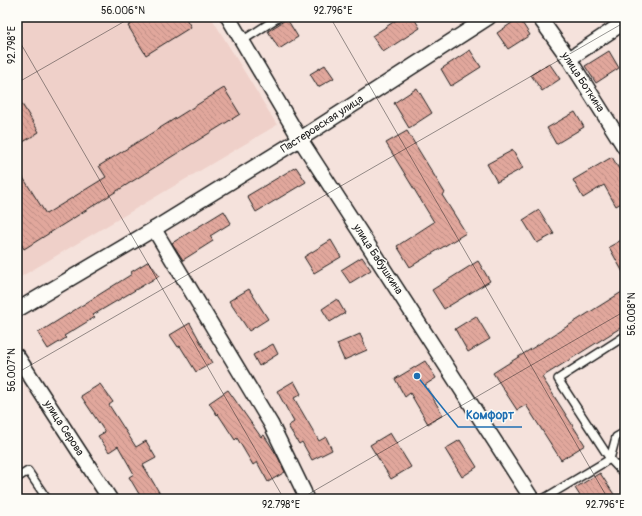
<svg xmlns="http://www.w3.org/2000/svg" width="642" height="516" font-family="Pangolin,sans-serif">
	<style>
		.built { fill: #efd0c9 }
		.building { fill: url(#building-back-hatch); stroke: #1c1c1c }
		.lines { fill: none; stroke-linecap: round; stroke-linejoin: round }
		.lane-casing { stroke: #1c1c1c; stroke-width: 10 }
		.street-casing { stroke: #1c1c1c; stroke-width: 17 }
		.lane { stroke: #fdfcf7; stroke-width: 7 }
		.street { stroke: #fdfcf7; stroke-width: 14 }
		.ticks { fill: none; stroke: #1c1c1c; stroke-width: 1; stroke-opacity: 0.45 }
		.labels { text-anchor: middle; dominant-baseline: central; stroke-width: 3; stroke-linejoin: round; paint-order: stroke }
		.street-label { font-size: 11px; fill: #1c1c1c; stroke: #fdfcf7 }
		.leader { fill: none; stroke: #1f6fb2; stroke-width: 1.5 }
		.callout-dot { fill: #1f6fb2; stroke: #fdfcf7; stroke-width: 1.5 }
		.callout-label { font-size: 12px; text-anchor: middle; font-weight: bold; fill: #1f6fb2; stroke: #fdfcf7; stroke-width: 3; stroke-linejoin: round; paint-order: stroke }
		.neatline { fill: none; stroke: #1c1c1c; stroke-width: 1.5 }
		.ticks-label { font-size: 10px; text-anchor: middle; fill: #1c1c1c }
	</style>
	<defs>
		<pattern id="building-back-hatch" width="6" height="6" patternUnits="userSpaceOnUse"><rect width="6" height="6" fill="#e1a79c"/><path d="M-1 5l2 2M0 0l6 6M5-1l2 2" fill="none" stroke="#c08f86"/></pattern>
	</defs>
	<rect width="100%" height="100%" fill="#f5e2dc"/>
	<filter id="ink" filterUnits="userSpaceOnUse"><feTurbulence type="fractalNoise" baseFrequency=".025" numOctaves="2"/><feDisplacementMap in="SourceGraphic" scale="8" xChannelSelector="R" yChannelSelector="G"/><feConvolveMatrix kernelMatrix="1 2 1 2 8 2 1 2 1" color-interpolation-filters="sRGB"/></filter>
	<g filter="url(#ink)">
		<!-- built -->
		<polygon class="built" points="17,17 211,17 277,125 17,279"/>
		<!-- building -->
		<g class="building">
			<polygon points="142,17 185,17 191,27 146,55 128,26"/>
			<polygon points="401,17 413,17 420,28 383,52 372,36"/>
			<polygon points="519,18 530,35 508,49 497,33"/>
			<polygon points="287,19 298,37 279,49 268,31"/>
			<polygon points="470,50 481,67 451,86 441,69"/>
			<polygon points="609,51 619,68 596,83 585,66"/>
			<polygon points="549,63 560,79 542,91 531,75"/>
			<polygon points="325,65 334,78 318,87 310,74"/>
			<polygon points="224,88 240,114 24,249 17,238 17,168 46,214 106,177 99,166"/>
			<polygon points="417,88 432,113 409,128 394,103"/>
			<polygon points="17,96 39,132 17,146"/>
			<polygon points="575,112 584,127 556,144 547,128"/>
			<polygon points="407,131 445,193 442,195 466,233 410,267 397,246 434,222 386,143"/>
			<polygon points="513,150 523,168 497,182 487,164"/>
			<polygon points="612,157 625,179 625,201 616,206 604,185 583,198 573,180"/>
			<polygon points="296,167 306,182 256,212 247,196"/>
			<polygon points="539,210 554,234 537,243 523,220"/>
			<polygon points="224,211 231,223 210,236 213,241 183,260 172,243"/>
			<polygon points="625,238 625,276 609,247"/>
			<polygon points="331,240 341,257 314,273 304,257"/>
			<polygon points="362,257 371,270 350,283 341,270"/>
			<polygon points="149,261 159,276 93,315 95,317 64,336 66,338 48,349 38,333 132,274 131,272"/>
			<polygon points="478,261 490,281 444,309 432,290"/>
			<polygon points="249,289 268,319 249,331 229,301"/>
			<polygon points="625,290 625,325 542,377 585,445 561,460 526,405 517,410 493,373"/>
			<polygon points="337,299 345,313 330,322 322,309"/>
			<polygon points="476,316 490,339 468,352 455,329"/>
			<polygon points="190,323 212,363 196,372 180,346 178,347 170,335"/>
			<polygon points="360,334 367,350 344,360 337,344"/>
			<polygon points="273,344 278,354 259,366 253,355"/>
			<polygon points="425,361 436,378 425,385 443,415 428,424 410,393 405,397 395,379"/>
			<polygon points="294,381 301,394 294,398 319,441 326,437 332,450 312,460 302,442 299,444 288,426 294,422 277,391"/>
			<polygon points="100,384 113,402 109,405 136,447 146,441 156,458 143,465 163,499 142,499 129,477 134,474 118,446 109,452 98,436 105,432 81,396"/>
			<polygon points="228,390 261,437 264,435 278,457 285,472 268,482 257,462 253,465 237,438 235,440 218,414 217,415 209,403"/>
			<polygon points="390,433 411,467 391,479 370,445"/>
			<polygon points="460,440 477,467 462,477 445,449"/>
			<polygon points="600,473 617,499 582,499 575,488"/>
		</g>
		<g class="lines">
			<defs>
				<g id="lane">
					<polyline points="242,41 279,17"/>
					<polyline points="625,336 558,379 610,459 625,475"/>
					<polyline points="17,478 28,471 47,499"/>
					<polyline points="543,499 610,459 616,437 625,432"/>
				</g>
				<g id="street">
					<polyline points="228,17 300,139 532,499"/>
					<polyline points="539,17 569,59 625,148"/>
					<polyline points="569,59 620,25 625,25"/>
					<polyline points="154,229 271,424 304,492 306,499"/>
					<polyline points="17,310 154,229 300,139 489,17"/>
					<polyline points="17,356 110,499"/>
				</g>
			</defs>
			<!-- lane casing -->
			<use href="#lane" class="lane-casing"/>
			<!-- street casing -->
			<use href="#street" class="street-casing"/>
			<!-- lane -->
			<use href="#lane" class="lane"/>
			<!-- street -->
			<use href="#street" class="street"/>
		</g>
	</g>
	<!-- ticks -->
	<path class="ticks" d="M330,17L608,499M17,37L284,499M17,83L132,17M17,373L625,22M300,499L625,311"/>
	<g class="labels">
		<!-- street labels -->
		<g class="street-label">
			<text transform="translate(583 82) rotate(57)">улица Боткина</text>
			<text transform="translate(322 124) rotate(-33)">Пастеровская улица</text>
			<text transform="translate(378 259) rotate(57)">улица Бабушкина</text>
			<text transform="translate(64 428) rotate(57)">улица Серова</text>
		</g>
	</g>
	<!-- callouts -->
	<path class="leader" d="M417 376L458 427H522"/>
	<circle class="callout-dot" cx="417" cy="376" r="4"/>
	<g class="callout-label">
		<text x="490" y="419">Комфорт</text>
	</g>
	<!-- margin -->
	<rect width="642" height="516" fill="none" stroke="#fdfcf7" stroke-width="44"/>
	<rect x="22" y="22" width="598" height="472" class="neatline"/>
	<g class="ticks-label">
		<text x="123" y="14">56.006°N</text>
		<text x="333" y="14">92.796°E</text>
		<text transform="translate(11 45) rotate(-90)" y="4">92.798°E</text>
		<text transform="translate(631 314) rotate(-90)" y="4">56.008°N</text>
		<text transform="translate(11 370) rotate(-90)" y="4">56.007°N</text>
		<text x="281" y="508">92.798°E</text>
		<text x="605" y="508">92.796°E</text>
	</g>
</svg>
